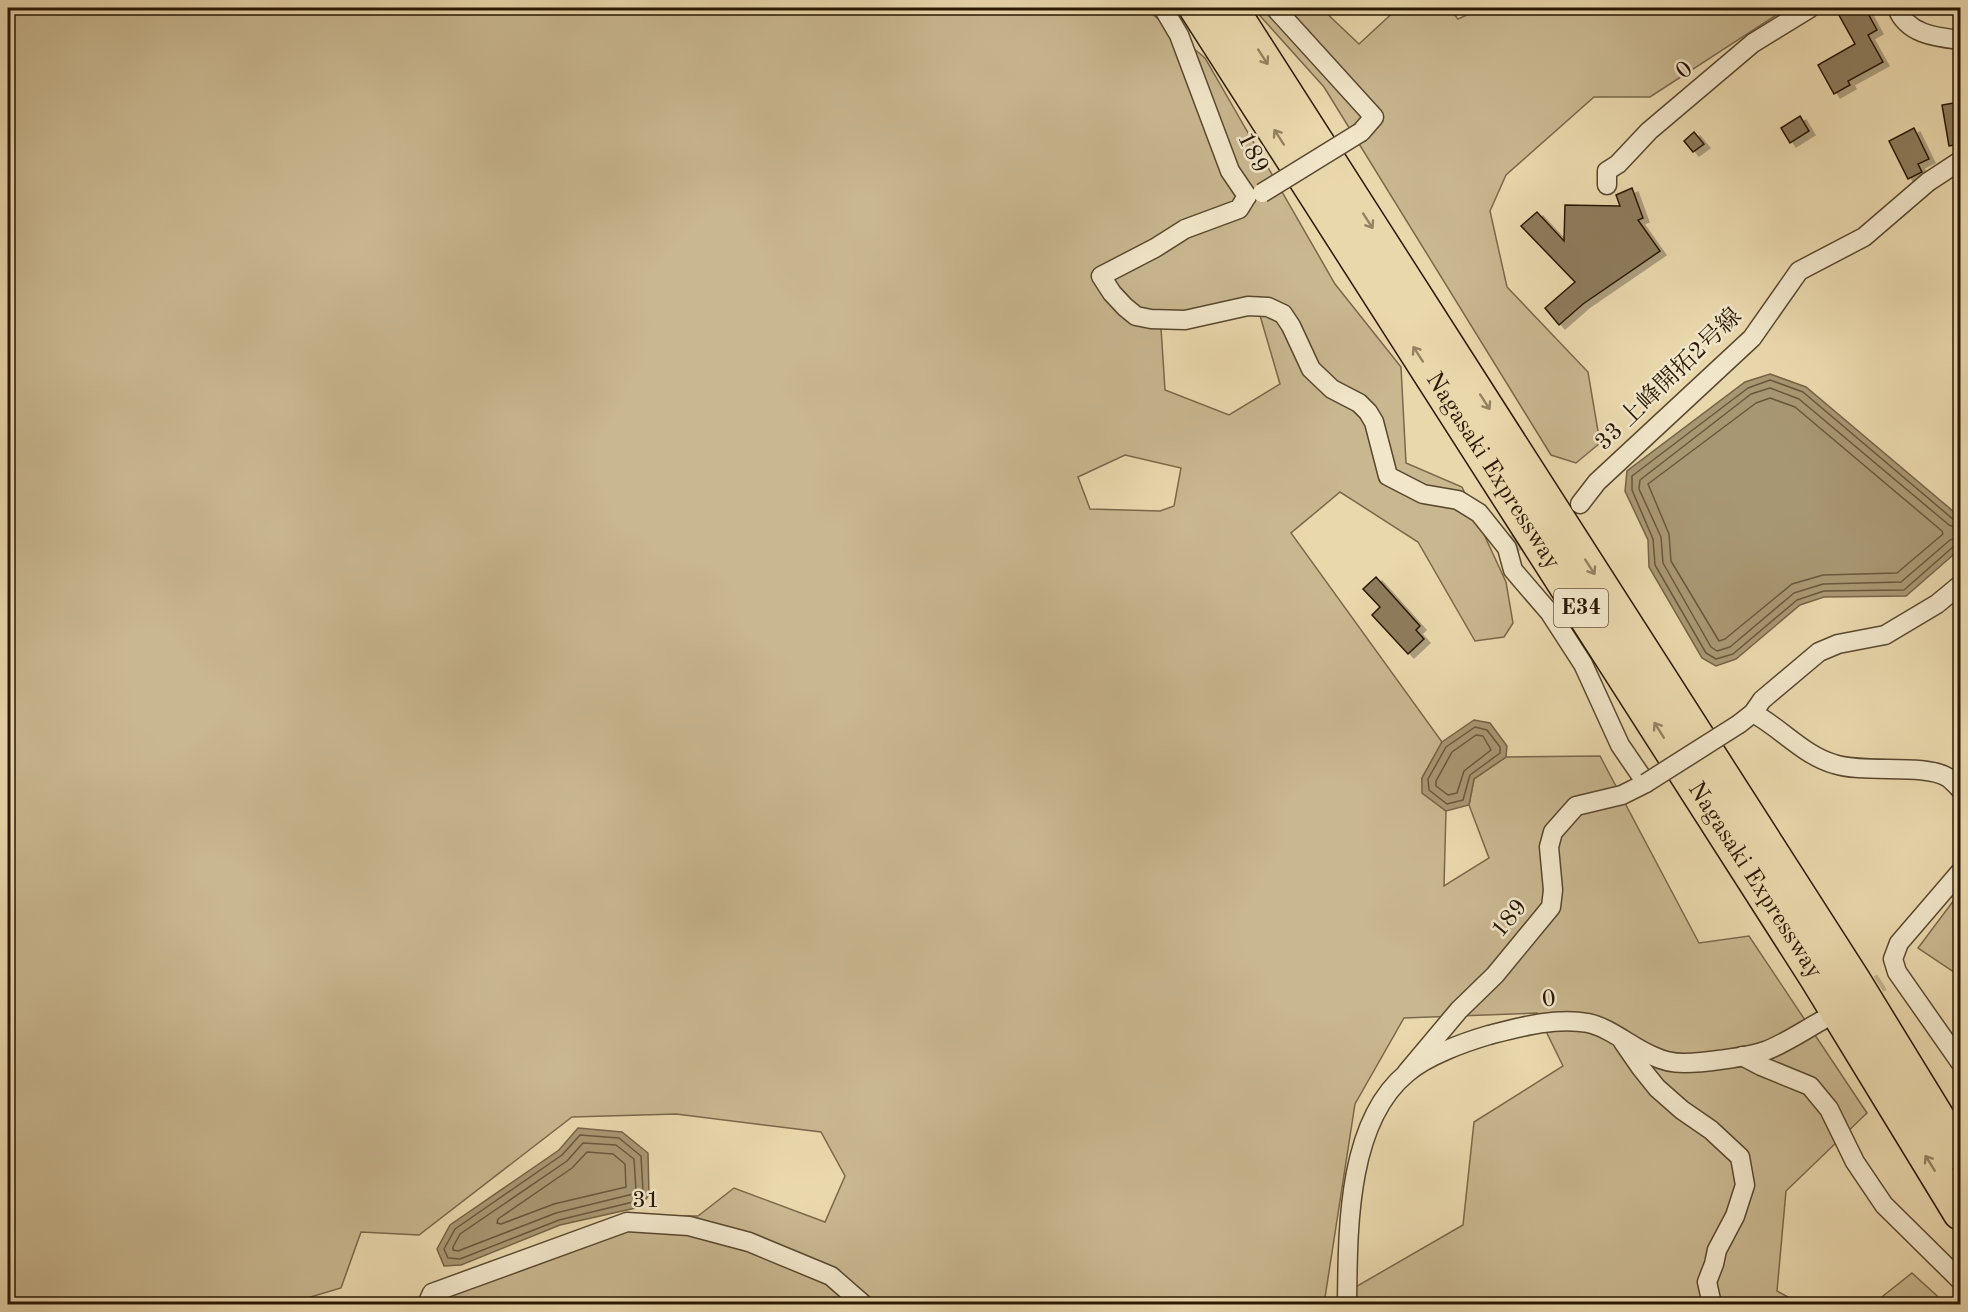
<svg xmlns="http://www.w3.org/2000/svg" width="1968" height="1312" font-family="'Old Standard TT','Noto Serif JP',serif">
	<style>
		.green { fill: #c9b790; stroke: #79684a; stroke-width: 1.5; fill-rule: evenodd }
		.water { fill: #a89773; stroke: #756446; stroke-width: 1.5 }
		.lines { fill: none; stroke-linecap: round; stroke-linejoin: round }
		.shore { stroke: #68583b; stroke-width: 1.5 }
		.building { fill: #8d7c5b; stroke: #291803; stroke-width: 1.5; filter: url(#shadow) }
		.street-tunnel { stroke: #c3b28b; stroke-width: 18; stroke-dasharray: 18 9; stroke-linecap: butt }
		.street-casing { stroke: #59482e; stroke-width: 21 }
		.highway-casing { stroke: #291803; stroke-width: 36 }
		.street { stroke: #f1e6ca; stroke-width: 18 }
		.highway { stroke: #ead8ad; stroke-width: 33 }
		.street-bridge-casing { stroke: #59482e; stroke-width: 21; stroke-linecap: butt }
		.street-bridge { stroke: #f1e6ca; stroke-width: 18 }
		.oneway { stroke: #938260 }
		.labels { text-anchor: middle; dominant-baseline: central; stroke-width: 5; stroke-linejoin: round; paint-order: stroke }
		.shield { fill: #f1e6ca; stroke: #65563f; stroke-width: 1.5 }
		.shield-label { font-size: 22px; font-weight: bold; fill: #291803 }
		.street-label { font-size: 24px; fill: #291803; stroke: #f1e6ca }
	</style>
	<defs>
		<filter id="shadow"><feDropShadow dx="6" dy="4" stdDeviation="0" flood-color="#0004"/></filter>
	</defs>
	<rect width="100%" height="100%" fill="#ead8ad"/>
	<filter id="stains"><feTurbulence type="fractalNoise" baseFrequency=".00333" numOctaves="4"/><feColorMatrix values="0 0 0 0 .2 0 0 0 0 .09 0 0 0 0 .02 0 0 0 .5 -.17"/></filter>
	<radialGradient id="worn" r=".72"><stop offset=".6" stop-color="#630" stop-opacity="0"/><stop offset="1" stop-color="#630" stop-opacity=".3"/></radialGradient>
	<!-- green -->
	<g class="green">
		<path d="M8,8H1145L1205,58L1335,284L1401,367L1406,463L1462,487L1506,582L1513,623L1504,637L1475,641L1418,542L1340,492L1291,533L1442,742L1422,778L1423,793L1446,811L1444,886L1489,858L1469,805L1474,779L1506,757L1600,756L1699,943L1749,936L1867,1113L1786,1191L1777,1291L1801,1304H1326L1463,1225L1474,1122L1563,1066L1537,1013L1404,1018L1355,1104L1324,1304H442L449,1278L626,1216H698L734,1188L825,1222L845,1176L821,1132L676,1114L572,1117L419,1235L361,1232L341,1288L287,1304H8ZM1259,312L1280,384L1229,415L1165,390L1161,328ZM1125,455L1181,468L1174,506L1160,511L1090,509L1078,477Z"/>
		<polygon points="1253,8 1321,8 1359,44 1398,8 1449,8 1458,19 1482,8 1787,8 1650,97 1594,97 1506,175 1490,211 1507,287 1588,372 1600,443 1576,463 1551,455 1324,87"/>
		<polygon points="1960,892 1960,976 1918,948"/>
		<polygon points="1912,1273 1946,1304 1873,1304"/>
	</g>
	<!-- water -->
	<g class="water">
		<polygon points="1770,374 1806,387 1960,517 1960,549 1906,596 1824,597 1800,605 1736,659 1716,666 1702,658 1649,567 1648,540 1625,491 1627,471 1745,382"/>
		<polygon points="1474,720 1490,723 1507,746 1506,757 1474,779 1469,805 1446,811 1422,793 1422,778 1442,742"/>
		<polygon points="578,1128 622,1132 648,1153 649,1195 640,1207 560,1225 461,1265 444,1266 437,1249 450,1225 559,1150"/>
	</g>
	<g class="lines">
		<!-- shore -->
		<g class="shore">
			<polygon points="1770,398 1795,407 1942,531 1943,534 1897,573 1823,575 1792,584 1725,639 1719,641 1671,561 1669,534 1648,484 1756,403"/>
			<polyline points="1960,521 1954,520 1803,392 1770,380 1748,388 1632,476 1632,490 1653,539 1655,565 1706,653 1716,659 1733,654 1797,600 1824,591 1904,590 1954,546 1960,545"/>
			<polyline points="1960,529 1949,525 1799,399 1770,388 1751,394 1640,480 1639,489 1661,537 1663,563 1711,647 1717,651 1730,647 1794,593 1823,584 1901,582 1950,540 1960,537"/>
			<polygon points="1475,727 1487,730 1500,747 1500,753 1470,775 1463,800 1447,804 1429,790 1428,779 1446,747"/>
			<polygon points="1476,735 1483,736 1491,750 1464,771 1457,793 1448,795 1436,786 1436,781 1452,752"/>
			<polygon points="580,1135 619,1138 641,1156 643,1192 637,1201 559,1220 460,1259 448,1258 444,1249 455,1229 562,1155"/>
			<polygon points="583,1143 616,1145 634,1159 636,1190 633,1194 556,1213 458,1251 453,1250 453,1247 460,1234 567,1161"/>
			<polygon points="587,1152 613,1154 625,1164 626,1187 554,1204 501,1224 497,1223 498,1219 572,1168"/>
		</g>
	</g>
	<!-- building -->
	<g class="building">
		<polygon points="1835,8 1865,8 1877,30 1868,35 1883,62 1848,81 1850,85 1834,94 1818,65 1855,44"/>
		<polygon points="1960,102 1960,144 1949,146 1942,105"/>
		<polygon points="1800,116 1809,131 1790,143 1781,128"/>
		<polygon points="1914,128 1929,159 1918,164 1922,172 1908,179 1889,141"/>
		<polygon points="1694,132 1704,144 1693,152 1684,141"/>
		<polygon points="1632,188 1643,218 1638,220 1660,251 1583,304 1559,325 1545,308 1575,282 1521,226 1537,212 1564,241 1565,205 1620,206 1616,195"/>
		<polygon points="1376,577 1420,626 1416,630 1424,639 1408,654 1372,615 1380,607 1363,589"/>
	</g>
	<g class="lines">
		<!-- street-tunnel -->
		<g class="street-tunnel">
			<polyline points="1507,548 1580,504"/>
			<polyline points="1856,999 1882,982"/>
		</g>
		<defs>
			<g id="street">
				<polyline points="1163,8 1179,35 1230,171 1247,196"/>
				<polyline points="1275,8 1374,117 1361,132"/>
				<path d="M1897,8C1907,34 1935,37 1960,40"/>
				<polyline points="1607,185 1607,171 1618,164 1649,131 1753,43 1810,8"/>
				<polyline points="1247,196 1239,209 1185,229 1155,248 1101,276 1112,293 1125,307 1136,316 1151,319 1185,320 1248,306 1268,307 1283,314 1291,326 1311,369 1332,389 1359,403 1368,412 1374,422 1388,476 1423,494 1458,500 1479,513 1507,548 1513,570 1550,613 1583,664 1620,745 1646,783 1622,795 1576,806 1553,832 1549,847 1553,890 1551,907 1495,975 1459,1010 1407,1072"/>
				<polyline points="1580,504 1597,482 1752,338 1799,271 1864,237 1928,182 1960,161"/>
				<path d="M1753,713C1781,728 1803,755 1834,764C1864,774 1924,763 1947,777C1952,780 1956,785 1960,789"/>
				<polyline points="1739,724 1753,713 1762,700 1819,652 1838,644 1885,635 1937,604 1960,585"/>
				<polyline points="1960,872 1899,943 1893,959 1897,972 1960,1062"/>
				<polyline points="1623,1042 1641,1068 1657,1088 1682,1110 1711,1130 1740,1157 1745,1185 1735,1216 1717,1250 1714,1264 1707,1282 1712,1304"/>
				<polyline points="1742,1056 1761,1066 1810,1086 1829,1109 1855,1162 1884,1205 1960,1280"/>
				<polyline points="427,1304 432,1293 627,1222 689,1226 749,1242 831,1276 863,1304"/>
				<path d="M1347,1304C1348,1233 1346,1123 1407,1073C1426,1056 1465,1042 1489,1035C1520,1027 1556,1017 1588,1023C1611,1028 1631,1047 1653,1056C1663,1061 1673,1063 1684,1063C1702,1063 1748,1057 1765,1051C1784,1044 1803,1031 1821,1021"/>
			</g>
			<g id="highway">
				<path id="s1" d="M1196,8L1816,977L1960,1213"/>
				<polyline points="1231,8 1854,981 1960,1154"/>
			</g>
		</defs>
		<!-- street casing -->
		<use href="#street" class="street-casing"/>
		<!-- highway casing -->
		<use href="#highway" class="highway-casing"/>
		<!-- street -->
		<use href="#street" class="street"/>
		<!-- highway -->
		<use href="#highway" class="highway"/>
		<defs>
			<g id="street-bridge">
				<polyline points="1262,193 1361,132"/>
				<polyline points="1646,783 1739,724"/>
			</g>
		</defs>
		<!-- street-bridge casing -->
		<use href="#street-bridge" class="street-bridge-casing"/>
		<!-- street-bridge -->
		<use href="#street-bridge" class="street-bridge"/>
	</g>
	<!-- one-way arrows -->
	<defs><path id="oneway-shaft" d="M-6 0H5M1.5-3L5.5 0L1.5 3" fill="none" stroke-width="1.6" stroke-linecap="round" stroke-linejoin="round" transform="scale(1.5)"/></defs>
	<g class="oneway">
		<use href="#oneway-shaft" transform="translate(1263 57) rotate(57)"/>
		<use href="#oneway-shaft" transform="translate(1279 137) rotate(-123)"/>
		<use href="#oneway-shaft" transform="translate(1368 221) rotate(57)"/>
		<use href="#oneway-shaft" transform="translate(1418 354) rotate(-123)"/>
		<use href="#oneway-shaft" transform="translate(1485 402) rotate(57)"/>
		<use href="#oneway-shaft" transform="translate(1590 567) rotate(57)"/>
		<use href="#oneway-shaft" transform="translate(1659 730) rotate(-122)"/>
		<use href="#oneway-shaft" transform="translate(1930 1163) rotate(-122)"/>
	</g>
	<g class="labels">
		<!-- shield labels -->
		<rect class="shield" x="1554" y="589" width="54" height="38" rx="4.5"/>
		<g class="shield-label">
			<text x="1581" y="608">E34</text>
		</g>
		<!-- street labels -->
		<g class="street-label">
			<text transform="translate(1685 71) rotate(-40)">0</text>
			<text transform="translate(1252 153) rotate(64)">189</text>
			<text transform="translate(1669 380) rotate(-44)">33 上峰開拓2号線</text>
			<text stroke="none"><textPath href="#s1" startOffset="550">Nagasaki Expressway</textPath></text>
			<text stroke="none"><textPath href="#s1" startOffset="1036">Nagasaki Expressway</textPath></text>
			<text transform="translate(1510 919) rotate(-50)">189</text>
			<text transform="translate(1549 1000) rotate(-5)">0</text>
			<text x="646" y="1201">31</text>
		</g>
	</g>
	<!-- margin -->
	<rect width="1968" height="1312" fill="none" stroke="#ead8ad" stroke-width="30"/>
	<rect x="9" y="9" width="1950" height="1294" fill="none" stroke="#291803" stroke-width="3"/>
	<rect x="15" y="15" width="1938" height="1282" fill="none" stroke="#291803" stroke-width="1.5"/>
	<rect width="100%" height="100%" filter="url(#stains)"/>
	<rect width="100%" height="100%" fill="url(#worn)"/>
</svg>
